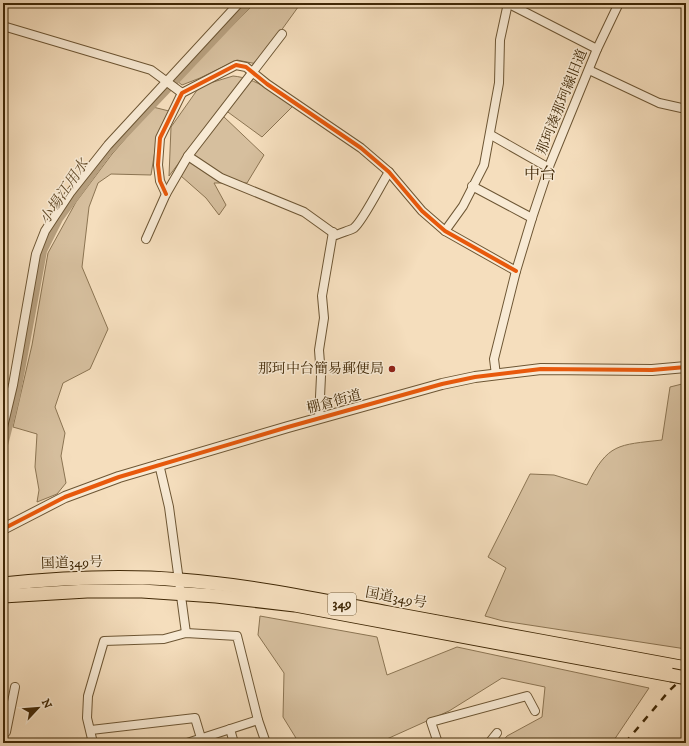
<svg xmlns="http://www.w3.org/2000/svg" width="689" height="746" font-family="'IM FELL DW Pica','Noto Serif JP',serif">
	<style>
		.green { fill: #d6bf9e; stroke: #8b7452 }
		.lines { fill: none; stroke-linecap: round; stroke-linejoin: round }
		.canal { stroke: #b7a07f; stroke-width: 8 }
		.minor-casing { stroke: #6d5634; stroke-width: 10 }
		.tertiary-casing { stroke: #6d5634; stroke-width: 12 }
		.trunk-casing { stroke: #402806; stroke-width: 15 }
		.minor { stroke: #f8ead4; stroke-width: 8 }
		.tertiary { stroke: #f8ead4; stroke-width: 10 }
		.trunk { stroke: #f5debd; stroke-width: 13 }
		.rail { stroke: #402806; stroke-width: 2.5; stroke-dasharray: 7 7; stroke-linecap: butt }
		.trunk-bridge-casing { stroke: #402806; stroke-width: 15; stroke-linecap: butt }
		.trunk-bridge { stroke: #f5debd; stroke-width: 13 }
		.cycleway-casing { stroke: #f8ead4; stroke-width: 6 }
		.cycleway { stroke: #e8590c; stroke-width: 4 }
		.poi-dot { fill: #8f2418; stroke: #f8ead4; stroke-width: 1.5 }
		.labels { text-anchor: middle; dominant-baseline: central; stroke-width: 3; stroke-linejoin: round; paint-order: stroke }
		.shield { fill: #f8ead4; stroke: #776244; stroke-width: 1 }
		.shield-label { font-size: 13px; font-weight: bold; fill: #402806 }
		.street-label { font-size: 14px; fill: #402806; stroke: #f8ead4 }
		.poi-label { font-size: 14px; fill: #402806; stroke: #f8ead4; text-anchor: end }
		.water-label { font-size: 15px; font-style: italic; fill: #644c2a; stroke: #f8ead4 }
		.quarter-label { font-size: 16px; fill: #402806; stroke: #f8ead4 }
	</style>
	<rect width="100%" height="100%" fill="#f5debd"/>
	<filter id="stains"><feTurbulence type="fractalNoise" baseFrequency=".005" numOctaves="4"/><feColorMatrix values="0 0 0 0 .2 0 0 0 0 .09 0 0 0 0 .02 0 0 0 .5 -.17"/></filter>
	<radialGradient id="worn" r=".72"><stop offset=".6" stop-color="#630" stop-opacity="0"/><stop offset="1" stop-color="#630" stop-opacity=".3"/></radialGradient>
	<!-- green -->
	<g class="green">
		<polygon points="255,3 301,3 257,64 237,60 200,78 182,85 177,81"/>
		<path d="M233,76C256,78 274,93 293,106L262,137L221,107L169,176L171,127L200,86Z"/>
		<polygon points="153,107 169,111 157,138 151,175 111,174 98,183 89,207 82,267 108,329 90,369 63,383 55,407 65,433 61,456 66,483 57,494 37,502 39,490 35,467 37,434 13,427 32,345 48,253 76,202 112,154"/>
		<polygon points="223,116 264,155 247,183 214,183 226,205 219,215 206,198 181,176 194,151"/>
		<path d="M686,383V649L503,621L485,616L506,568L488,557L530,474L554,475L587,485C608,443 618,445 662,440L670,387Z"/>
		<polygon points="260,616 377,637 387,675 457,647 649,688 612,743 501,743 507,736 542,717 545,687 502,678 449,711 378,743 299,743 283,717 284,673 258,635"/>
	</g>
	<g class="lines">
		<!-- canal -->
		<polyline class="canal" points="3,449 16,397 43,251 59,219 108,152 249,3"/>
		<defs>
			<g id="minor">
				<polyline points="511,3 513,6 597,49"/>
				<polyline points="3,26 151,70 182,93"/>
				<polyline points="589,70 659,103 686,109"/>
				<polyline points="491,135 549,168"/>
				<path d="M188,156L221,178L304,212L336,235C342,232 349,231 354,228C363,221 381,184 389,172"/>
				<polyline points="472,186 532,218"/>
				<polyline points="166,194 160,181 158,165 160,138 182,93 236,65 246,67 267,84 361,148 389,172 422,211 445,231 516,271"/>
				<polyline points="445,231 463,206 484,165 499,83 500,40 508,3"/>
				<polyline points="146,239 166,194 188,156 282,34"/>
				<polyline points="496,375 494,359 516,271 532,218 550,164 597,49 619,3"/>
				<polyline points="319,418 321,376 319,350 324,318 322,296 333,232"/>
				<polyline points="3,427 13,385 36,254 45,231 70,193 108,145 239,3"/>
				<polyline points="159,464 169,507 186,633"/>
				<polyline points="230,729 234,743"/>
				<polyline points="91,730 195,718 201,738"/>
				<polyline points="6,732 15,687"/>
				<polyline points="93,743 87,718 88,696 104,641 164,639 186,633 237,636 258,720 266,743"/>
				<polyline points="187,743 258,720"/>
				<polyline points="438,743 431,722 527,696 535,711"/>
				<polyline points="489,743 497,733"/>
			</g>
			<polyline id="tertiary" points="3,529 65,497 119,477 288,427 442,384 475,377 541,369 652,370 686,367"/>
			<g id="trunk">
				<path d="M3,584C62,578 121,575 180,580C250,585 320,600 389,613C488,631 587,650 686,668"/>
				<polyline points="3,596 87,591 142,591 216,596 295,605 671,675"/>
			</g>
		</defs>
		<!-- minor casing -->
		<use href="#minor" class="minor-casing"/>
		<!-- tertiary casing -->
		<use href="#tertiary" class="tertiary-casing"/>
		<!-- trunk casing -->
		<use href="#trunk" class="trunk-casing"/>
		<!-- minor -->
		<use href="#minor" class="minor"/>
		<!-- tertiary -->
		<use href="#tertiary" class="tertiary"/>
		<!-- trunk -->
		<use href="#trunk" class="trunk"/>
		<!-- rail -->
		<polyline class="rail" points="625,743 669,691 686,675"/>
		<defs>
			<polyline id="trunk-bridge" points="671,675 686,678"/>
		</defs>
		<!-- trunk-bridge casing -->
		<use href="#trunk-bridge" class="trunk-bridge-casing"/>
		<!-- trunk-bridge -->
		<use href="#trunk-bridge" class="trunk-bridge"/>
		<defs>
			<g id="cycleway">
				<polyline points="166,194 160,181 158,165 160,138 182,93 236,65 246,67 267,84 361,148 389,172 422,211 445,231 516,271"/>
				<polyline points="3,529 65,497 119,477 288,427 442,384 475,377 541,369 652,370 686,367"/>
			</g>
		</defs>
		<!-- cycleway casing -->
		<use href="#cycleway" class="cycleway-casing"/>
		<!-- cycleway -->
		<use href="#cycleway" class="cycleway"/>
	</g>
	<!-- markers -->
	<circle class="poi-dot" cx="392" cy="369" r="4"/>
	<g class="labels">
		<!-- shield labels -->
		<rect class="shield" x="328" y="593" width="28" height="22" rx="3"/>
		<g class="shield-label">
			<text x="342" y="604">349</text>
		</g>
		<!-- street labels -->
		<g class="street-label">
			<text transform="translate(562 102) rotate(-68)">那珂湊那珂線旧道</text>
			<text transform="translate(334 402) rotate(-15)">棚倉街道</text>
			<text transform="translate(72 563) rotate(-2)">国道349号</text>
			<text transform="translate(396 598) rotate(10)">国道349号</text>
		</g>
		<!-- poi labels -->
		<g class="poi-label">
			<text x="384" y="369">那珂中台簡易郵便局</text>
		</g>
		<!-- water labels -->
		<g class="water-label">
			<text transform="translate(64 192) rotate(-56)">小場江用水</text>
		</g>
		<!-- quarter labels -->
		<g class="quarter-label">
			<text x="540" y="174">中台</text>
		</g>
	</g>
	<!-- margin -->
	<rect width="689" height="746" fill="none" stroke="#f5debd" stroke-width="16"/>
	<rect x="4" y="4" width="681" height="738" fill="none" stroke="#402806" stroke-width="2"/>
	<rect x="8" y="8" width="673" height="730" fill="none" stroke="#402806"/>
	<!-- north arrow -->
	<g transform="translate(38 708) rotate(64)" stroke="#f8ead4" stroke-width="3" paint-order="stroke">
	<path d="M0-3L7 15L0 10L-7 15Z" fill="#402806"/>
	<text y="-6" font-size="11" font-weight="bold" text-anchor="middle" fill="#402806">N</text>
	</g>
	<rect width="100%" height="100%" filter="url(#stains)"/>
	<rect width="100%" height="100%" fill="url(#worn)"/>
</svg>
